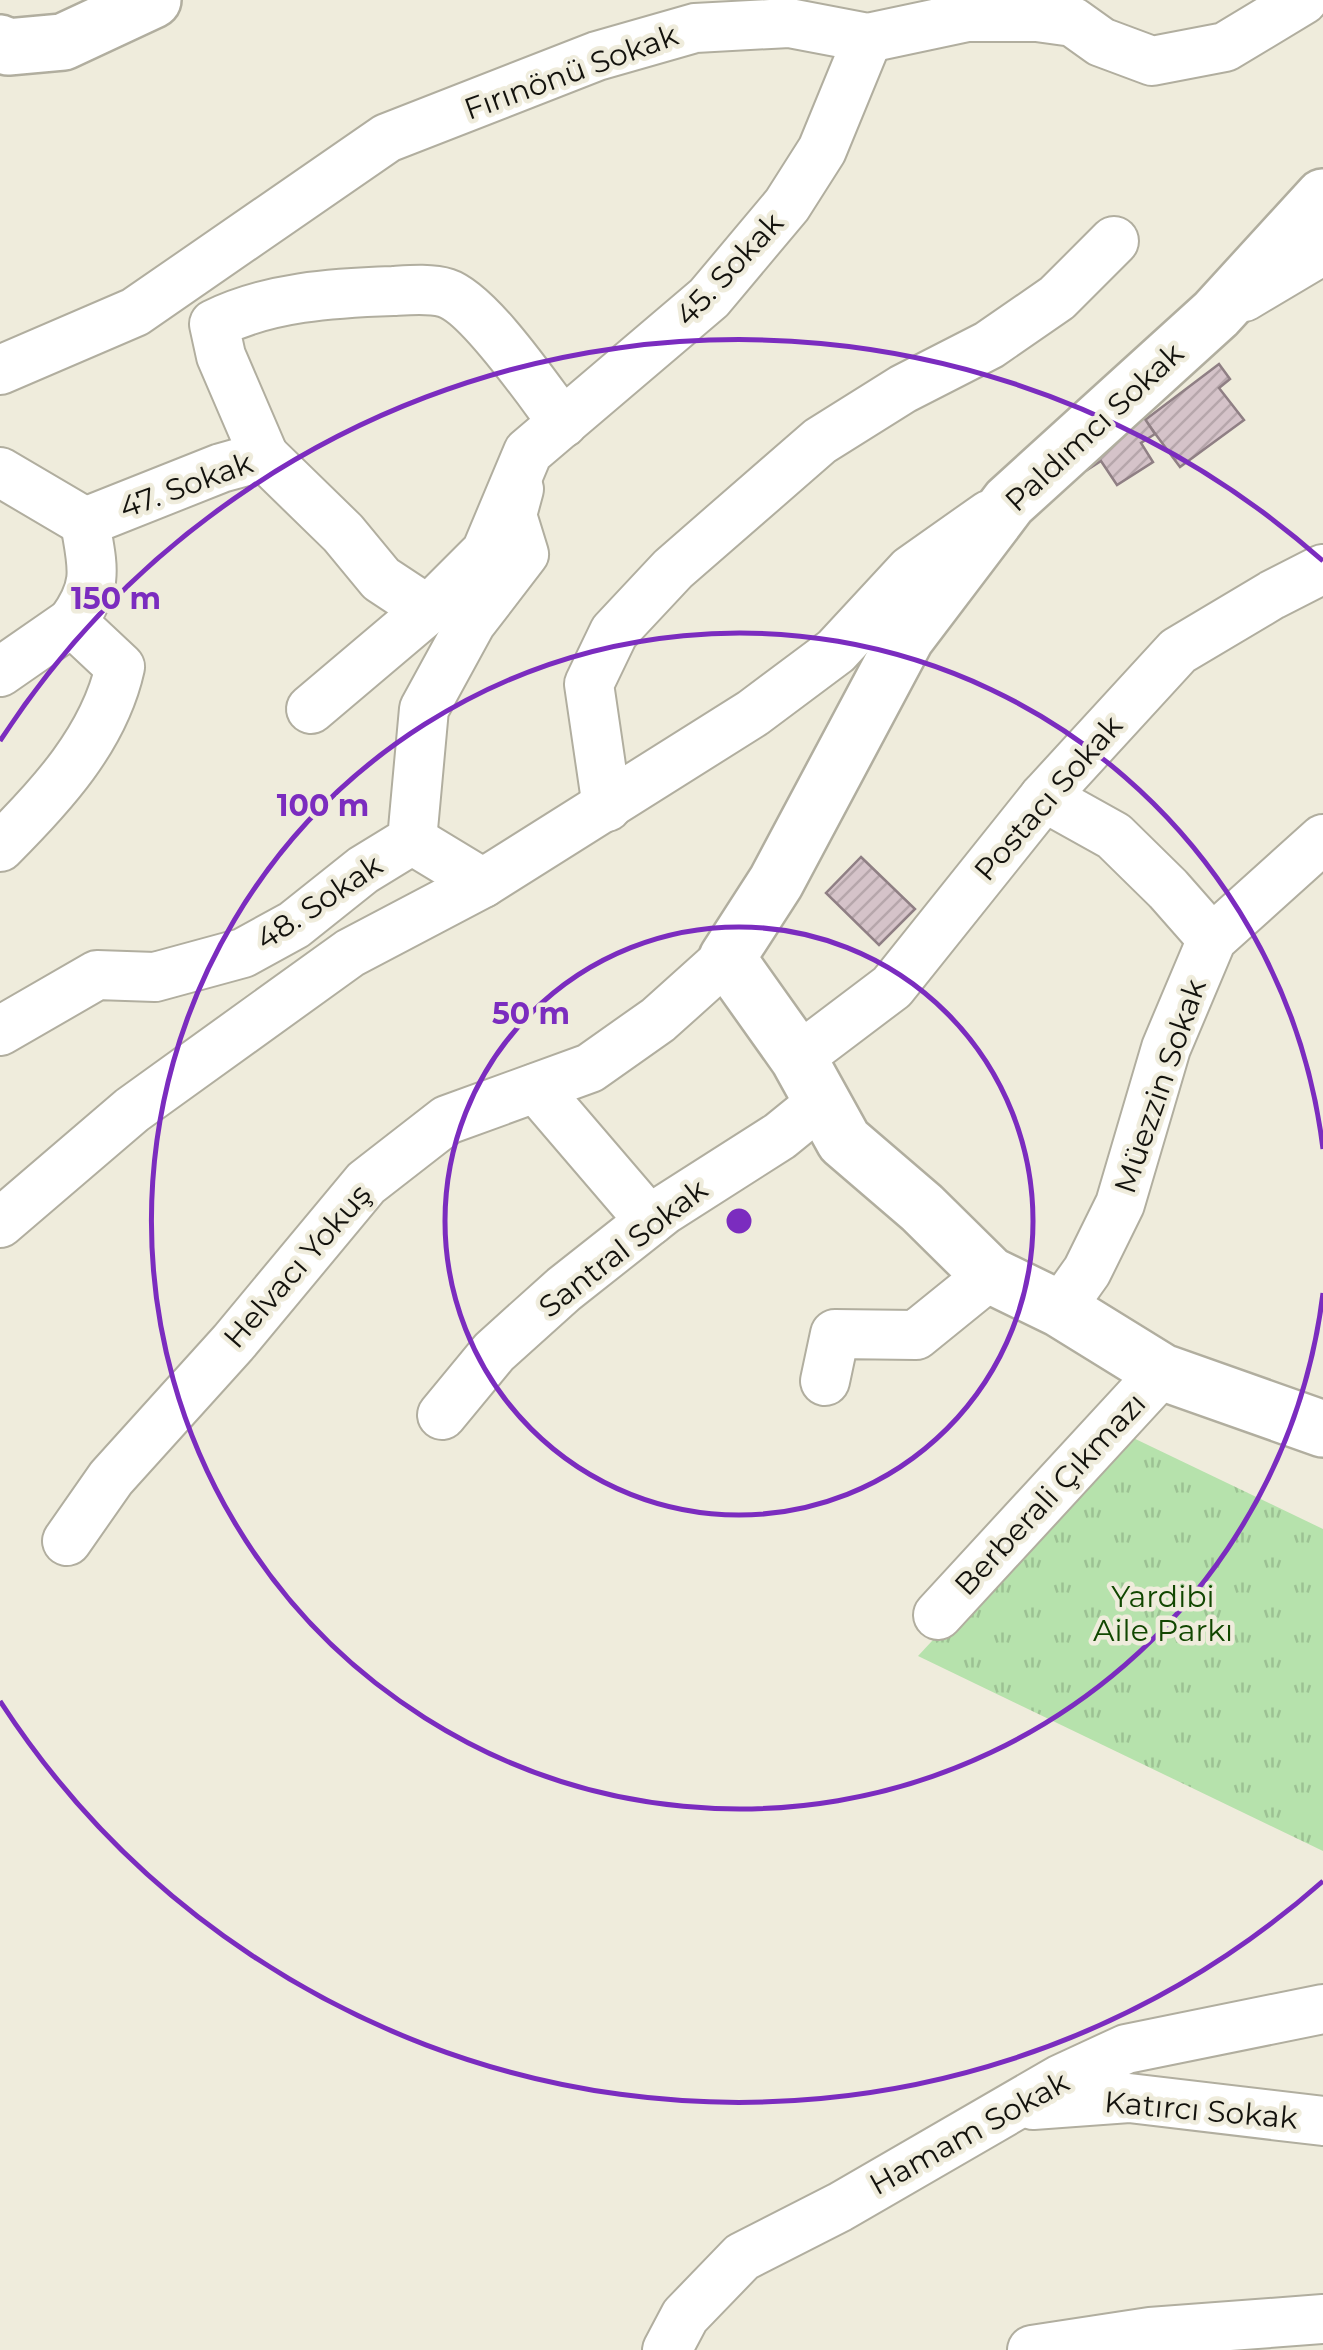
<svg xmlns="http://www.w3.org/2000/svg" width="1323" height="2350" font-family="Montserrat,sans-serif">
	<style>
		.grass { fill: url(#grass-tufts) }
		.building { fill: url(#building-hatch); stroke: #8f7f84; stroke-width: 2.5 }
		.lines { fill: none; stroke-linecap: round; stroke-linejoin: round }
		.minor-casing { stroke: #b1ae9f; stroke-width: 52 }
		.tertiary-casing { stroke: #b1ae9f; stroke-width: 60 }
		.minor { stroke: #fff; stroke-width: 48 }
		.tertiary { stroke: #fff; stroke-width: 55 }
		.ring { fill: none; stroke: #7b2cbf; stroke-width: 5 }
		.labels { text-anchor: middle; dominant-baseline: central; stroke-width: 9; stroke-linejoin: round; paint-order: stroke }
		.street-label { font-size: 30px; fill: #13120d; stroke: #efecdc }
		.park-label { font-size: 30px; fill: #114700; stroke: #efecdc }
		.centre { fill: #7b2cbf; stroke: #efecdc; stroke-width: 5 }
		.ring-label { font-size: 30px; text-anchor: middle; font-weight: bold; fill: #7b2cbf; stroke: #efecdc; stroke-width: 9; stroke-linejoin: round; paint-order: stroke }
	</style>
	<defs>
		<pattern id="grass-tufts" width="24" height="20" patternUnits="userSpaceOnUse" patternTransform="scale(2.5)"><rect width="24" height="20" fill="#b6e2ac"/><path d="M3 7l-1-3M5 7V3M7 7l1-3M15 17l-1-3M17 17v-4M19 17l1-3" fill="none" stroke="#9cc193"/></pattern>
		<pattern id="building-hatch" width="6" height="6" patternUnits="userSpaceOnUse" patternTransform="scale(2.5)"><rect width="6" height="6" fill="#d5c3c9"/><path d="M-1 1l2-2M0 6l6-6M5 7l2-2" fill="none" stroke="#b6a6ab"/></pattern>
	</defs>
	<rect width="100%" height="100%" fill="#efecdc"/>
	<!-- grass -->
	<polygon class="grass" points="1125,1434 1323,1529 1323,1851 918,1656"/>
	<!-- building -->
	<g class="building">
		<polygon points="1219,364 1230,379 1219,388 1244,420 1180,467 1145,420"/>
		<polygon points="1137,407 1155,434 1141,443 1153,462 1117,485 1101,461 1087,470 1073,449"/>
		<polygon points="861,857 915,909 879,945 826,893"/>
	</g>
	<g class="lines">
		<defs>
			<g id="minor">
				<polyline points="1244,297 1323,250"/>
				<polyline points="0,370 135,312 387,138 597,56 695,28 789,23 868,38 967,17 1037,17 1073,22 1101,42 1152,61 1225,47 1303,0"/>
				<path d="M264,456L221,356L214,324C269,297 332,293 393,291C409,290 431,288 446,293C480,304 540,393 563,423"/>
				<polyline points="0,472 85,522"/>
				<polyline points="0,672 72,622"/>
				<polyline points="311,709 428,610"/>
				<polyline points="1044,797 1114,836 1168,889 1212,939"/>
				<polyline points="607,807 589,684 614,632 673,569 820,441 903,389 989,345 1057,298 1114,241"/>
				<polyline points="412,840 483,883"/>
				<path d="M0,847C51,796 104,739 120,667L72,622C100,584 92,565 85,522L221,468L264,456L343,533L381,579L428,610L486,552L528,452L709,298L787,205L822,150L868,38"/>
				<polyline points="0,1031 97,975 155,977 243,953 294,925 363,870 412,840 424,709 471,623 524,554 512,515 519,489"/>
				<polyline points="798,1058 892,987 1044,797 1178,651 1272,595 1323,569"/>
				<polyline points="536,1088 650,1221"/>
				<polyline points="0,1223 132,1110 350,953 483,883 753,713 836,651 911,570 989,515"/>
				<polyline points="1060,1309 1087,1271 1120,1204 1166,1048 1212,939 1323,839"/>
				<polyline points="825,1381 835,1334 916,1335 990,1275"/>
				<polyline points="442,1415 494,1352 564,1289 664,1210 780,1136 823,1101"/>
				<polyline points="67,1541 111,1478 233,1343 366,1183 447,1120 590,1068 658,1020 727,958"/>
				<polyline points="938,1615 1162,1372"/>
				<polyline points="1033,2105 1129,2098 1323,2121"/>
				<polyline points="667,2350 685,2316 742,2257 840,2207 1061,2079 1126,2049 1323,2009"/>
				<polyline points="1032,2350 1150,2332 1323,2319"/>
			</g>
			<g id="tertiary">
				<polyline points="0,43 8,47 63,42 153,0"/>
				<polyline points="1323,197 1216,314 1009,502 906,638 776,882 727,958 798,1058 844,1141 922,1208 990,1275 1060,1309 1162,1372 1323,1429"/>
			</g>
		</defs>
		<!-- minor casing -->
		<use href="#minor" class="minor-casing"/>
		<!-- tertiary casing -->
		<use href="#tertiary" class="tertiary-casing"/>
		<!-- minor -->
		<use href="#minor" class="minor"/>
		<!-- tertiary -->
		<use href="#tertiary" class="tertiary"/>
	</g>
	<!-- distance rings -->
	<g class="ring">
		<circle cx="739" cy="1221" r="294"/>
		<path d="M1323 1293A588 588 0 1 1 1323 1149"/>
		<path d="M1323 1881A881 881 0 0 1 0 1701M0 741A881 881 0 0 1 1323 561"/>
	</g>
	<g class="labels">
		<!-- street labels -->
		<g class="street-label">
			<text transform="translate(571 72) rotate(-20)">Fırınönü Sokak</text>
			<text transform="translate(729 269) rotate(-47)">45. Sokak</text>
			<text transform="translate(1094 427) rotate(-43)">Paldımcı Sokak</text>
			<text transform="translate(186 485) rotate(-20)">47. Sokak</text>
			<text transform="translate(1048 798) rotate(-49)">Postacı Sokak</text>
			<text transform="translate(319 902) rotate(-34)">48. Sokak</text>
			<text transform="translate(1160 1086) rotate(-71)">Müezzin Sokak</text>
			<text transform="translate(623 1248) rotate(-38)">Santral Sokak</text>
			<text transform="translate(297 1266) rotate(-49)">Helvacı Yokuş</text>
			<text transform="translate(1050 1494) rotate(-47)">Berberali Çıkmazı</text>
			<text transform="translate(1201 2110) rotate(5)">Katırcı Sokak</text>
			<text transform="translate(969 2133) rotate(-29)">Hamam Sokak</text>
		</g>
		<!-- park labels -->
		<g class="park-label">
			<text x="1163" y="1596">Yardibi<tspan x="1163" dy="34">Aile Parkı</tspan></text>
		</g>
	</g>
	<circle cx="739" cy="1221" r="15" class="centre"/>
	<g class="ring-label">
		<text x="116" y="609">150 m</text>
		<text x="323" y="816">100 m</text>
		<text x="531" y="1024">50 m</text>
	</g>
</svg>
